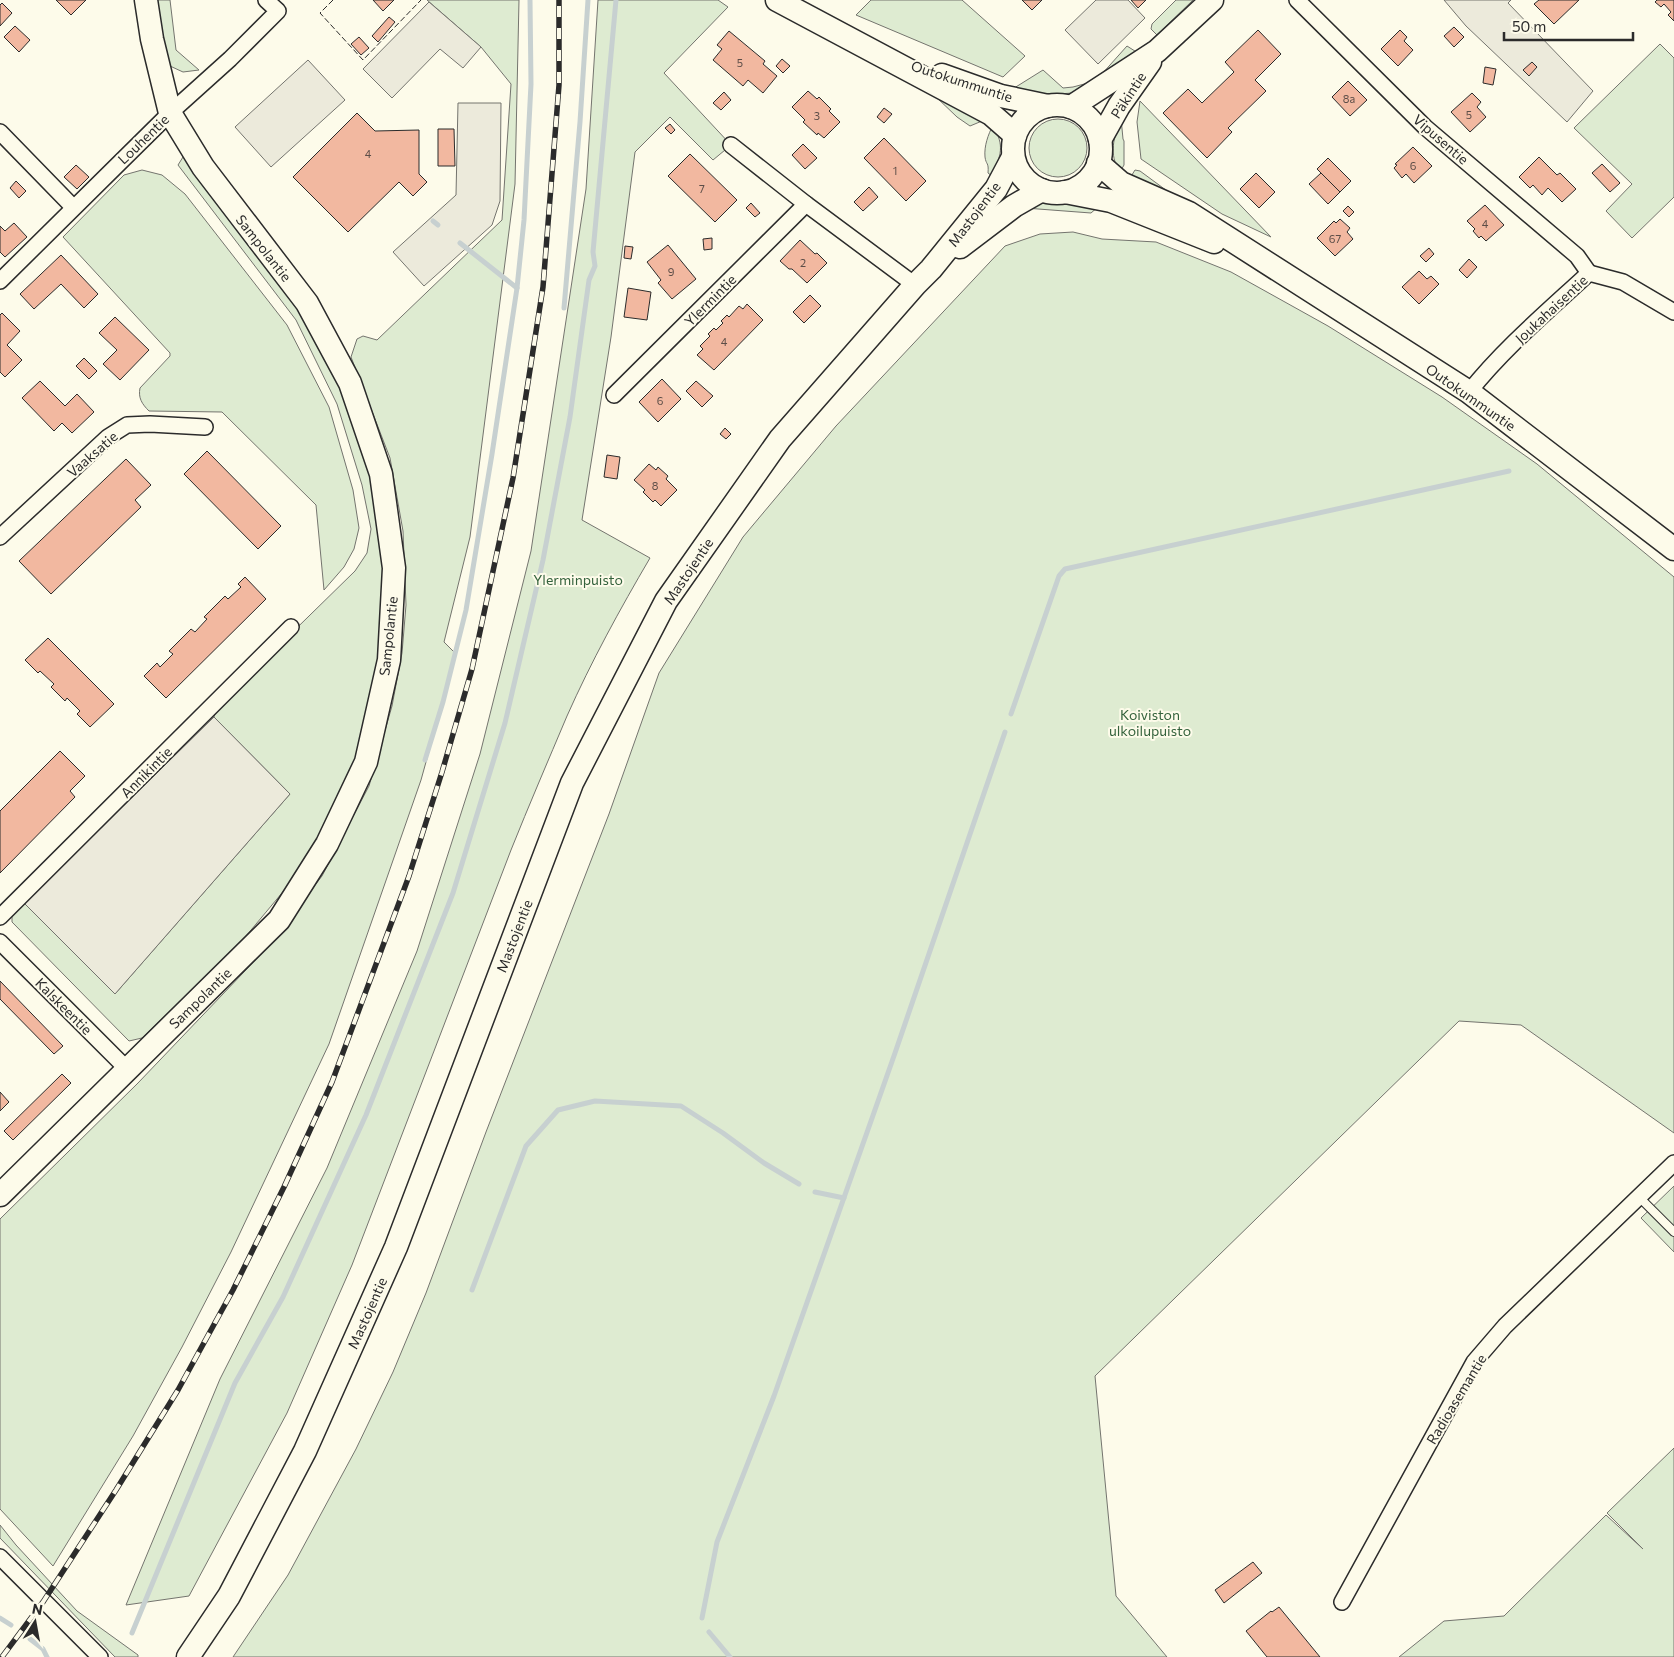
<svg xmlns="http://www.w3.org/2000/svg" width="1674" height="1657" font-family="Commissioner,sans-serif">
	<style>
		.green { fill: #deebd1; stroke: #74746e }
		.parking { fill: #eceadb; stroke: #74746e }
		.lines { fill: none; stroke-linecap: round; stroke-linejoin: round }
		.stream { stroke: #c7d0d0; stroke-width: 5 }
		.building { fill: #f2b8a0; stroke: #2b2b2b }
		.lane-casing { stroke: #2b2b2b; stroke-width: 10 }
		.street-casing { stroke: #2b2b2b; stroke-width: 18 }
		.secondary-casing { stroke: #2b2b2b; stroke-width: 25 }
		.lane { stroke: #fdfbea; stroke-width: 8 }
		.street { stroke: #fdfbea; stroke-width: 15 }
		.secondary { stroke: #fdfbea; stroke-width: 22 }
		.rail-casing { stroke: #2b2b2b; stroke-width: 5.5 }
		.rail { stroke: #fdfbea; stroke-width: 4; stroke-dasharray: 11; stroke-linecap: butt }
		.fence { stroke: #2b2b2b; stroke-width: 1; stroke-dasharray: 6 2.5; stroke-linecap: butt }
		.labels { text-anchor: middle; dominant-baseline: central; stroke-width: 4; stroke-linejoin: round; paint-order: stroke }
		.number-label { font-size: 11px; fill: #5d4e48 }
		.street-label { font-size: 14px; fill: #2b2b2b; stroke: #fdfbea }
		.park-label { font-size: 14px; fill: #34623c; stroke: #fdfbea }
	</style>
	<rect width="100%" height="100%" fill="#fdfbea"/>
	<!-- green -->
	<g class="green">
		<polygon points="155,0 170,0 176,50 199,70 183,72 170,66 164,49"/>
		<polygon points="427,0 519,0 515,184 470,537 444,642 456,654 421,780 329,1044 231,1252 182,1347 133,1436 53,1566 0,1509 0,1219 138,1083 265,950 322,876 369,786 392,706 402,653 406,605 403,531 390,458 351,357 357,339 363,336 377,340 502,220 511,84 481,47"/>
		<path d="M598,0H718L728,7L664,73L731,145L713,160L670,117L635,152L611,337L582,520L650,558C620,609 591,662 567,716C548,761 529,805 511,850L352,1265L287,1413L189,1596L126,1605L220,1379L327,1168L417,951L480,754L531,551L586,189Z"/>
		<polygon points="871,0 962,0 1025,56 1003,77 856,15"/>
		<polygon points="1176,0 1193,0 1157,35 1151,29 1152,24"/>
		<polygon points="1660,44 1674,58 1674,197 1632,238 1606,211 1632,184 1574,128"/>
		<polygon points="1127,46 1138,53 1101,75"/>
		<polygon points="1043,70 1063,88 1073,87 1088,83 1073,93 1043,95 1011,90"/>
		<polygon points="934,95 982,121 970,126 957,117"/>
		<polygon points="1140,101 1271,237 1222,214 1141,159 1137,122"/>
		<path d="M1121,118L1123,139L1124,141V165L1120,172C1108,154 1114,137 1121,118Z"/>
		<circle cx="1058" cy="148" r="29"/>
		<path d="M993,125C1005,147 1001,154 992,176L988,173C989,162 986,165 985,157C984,146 988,135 993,125Z"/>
		<polygon points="187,156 308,322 345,396 373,480 384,564 379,669 359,750 321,834 287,887 241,942 142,1038 129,1041 12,922 12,917 24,903 115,994 290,794 214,717 217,706 355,571 367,553 371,529 362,485 337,404 296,320 178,165 183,157"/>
		<path d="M142,170L162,175L185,194L287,325L329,407L353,490L359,528L354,549L344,567L324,590L316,505L222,412L149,411C142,404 138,398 140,388L170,356V353L63,237L124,175Z"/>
		<polygon points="1135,170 1140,171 1174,196 1130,178"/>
		<polygon points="1039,201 1099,206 1091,213 1025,208"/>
		<polygon points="1073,232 1102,239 1156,242 1231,272 1328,326 1442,397 1537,464 1674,577 1674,1133 1521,1025 1459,1021 1095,1376 1116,1596 1167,1657 233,1657 288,1575 356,1449 393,1372 426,1293 486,1132 609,814 659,673 743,537 836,426 1005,246 1040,234"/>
		<polygon points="1674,1186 1674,1252 1641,1218"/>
		<polygon points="1674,1448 1674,1657 1399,1657 1444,1621 1504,1616 1606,1515 1643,1549 1607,1513"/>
		<polygon points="0,1525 16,1545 77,1611 138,1655 138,1657 115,1657 0,1538"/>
	</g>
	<!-- parking -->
	<g class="parking">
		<polygon points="1096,0 1128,0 1145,18 1098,64 1065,30"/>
		<polygon points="1444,0 1511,0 1508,3 1593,91 1567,122 1466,26"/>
		<polygon points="429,2 481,47 463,68 440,49 392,98 363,69"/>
		<polygon points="308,60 345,100 271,167 235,127"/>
		<polygon points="458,103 501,103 500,201 492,225 424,286 393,252 456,195"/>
		<polygon points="214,717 290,794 115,994 24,903"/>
	</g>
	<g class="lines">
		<!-- stream -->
		<g class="stream">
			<polyline points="433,221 438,225"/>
			<polyline points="460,243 517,288"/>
			<polyline points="564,308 580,122 588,0"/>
			<polyline points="1011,714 1059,576 1065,569 1509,471"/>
			<polyline points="425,760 443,702 466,610 492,454 517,288 524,220 531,84 530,0"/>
			<polyline points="815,1192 844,1198"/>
			<polyline points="472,1290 526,1146 558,1110 595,1101 681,1106 723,1133 764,1163 799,1184"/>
			<polyline points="0,1618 11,1625"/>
			<polyline points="702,1618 717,1542 774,1396 895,1053 1005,732"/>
			<polyline points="709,1632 730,1657"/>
			<polyline points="132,1633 235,1383 283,1297 366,1115 453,893 505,723 543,560 570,417 589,280 595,266 593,252 616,0"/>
			<polyline points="30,1639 43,1649 47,1657"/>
		</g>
	</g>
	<!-- building -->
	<g class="building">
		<polygon points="56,0 86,0 71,15"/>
		<polygon points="373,0 394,0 383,11"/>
		<polygon points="1022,0 1042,0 1032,10"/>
		<polygon points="1131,0 1146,0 1138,8"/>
		<polygon points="1539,0 1579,0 1554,24 1534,4"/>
		<polygon points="1657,0 1674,0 1674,21 1668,15 1671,12 1664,4 1661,7 1655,2"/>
		<polygon points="2,3 12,13 0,26 0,5"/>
		<polygon points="389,17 395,22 378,42 372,36"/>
		<polygon points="15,26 30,40 19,52 4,37"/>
		<polygon points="1454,27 1464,37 1454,47 1444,36"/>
		<polygon points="1258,30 1281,54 1255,80 1266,91 1228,128 1232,132 1207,158 1163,113 1188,89 1202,103 1234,72 1225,62"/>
		<polygon points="1400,30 1407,37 1404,41 1413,50 1398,66 1381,49"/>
		<polygon points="729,31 765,61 763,64 777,76 763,93 748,80 743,86 713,60 722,49 717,45"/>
		<polygon points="359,37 369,48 361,55 351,44"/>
		<polygon points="782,59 790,66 783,73 776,66"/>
		<polygon points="1532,62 1537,67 1529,76 1523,70"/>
		<polygon points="1485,67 1496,69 1493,85 1483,83"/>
		<polygon points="1348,81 1367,100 1350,116 1332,97"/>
		<polygon points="808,91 817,99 819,97 831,109 829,111 840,122 824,138 818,133 817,135 803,122 805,120 792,107"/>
		<polygon points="724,92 731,100 721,110 713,103"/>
		<polygon points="1472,93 1481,102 1477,107 1486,117 1470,132 1451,112"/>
		<polygon points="884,108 892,114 884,123 877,117"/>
		<polygon points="357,113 375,131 419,130 419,174 427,182 413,196 399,182 348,232 293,177"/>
		<polygon points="670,124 675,130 671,134 665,128"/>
		<polygon points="438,129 454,129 455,166 438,166"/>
		<polygon points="884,138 926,181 906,201 864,158"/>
		<polygon points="803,144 817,158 805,169 792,155"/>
		<polygon points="1413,147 1432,166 1414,183 1406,174 1402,178 1394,168 1397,165 1395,164"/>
		<polygon points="690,154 737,200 715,222 668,176"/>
		<polygon points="1539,157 1557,175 1560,173 1576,189 1562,202 1548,188 1542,195 1533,185 1530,188 1519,177"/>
		<polygon points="1328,158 1351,181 1340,192 1317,169"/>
		<polygon points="1602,164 1620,183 1610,192 1592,173"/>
		<polygon points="76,165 89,177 77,189 64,177"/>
		<polygon points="1256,173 1275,192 1259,208 1240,189"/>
		<polygon points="1321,173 1340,192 1328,204 1309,184"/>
		<polygon points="16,181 26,191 19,198 10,188"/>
		<polygon points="869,187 878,197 863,211 854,202"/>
		<polygon points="751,203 760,213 755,217 746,208"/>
		<polygon points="1485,205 1504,225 1486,241 1481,236 1479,238 1473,231 1475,229 1467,221"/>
		<polygon points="1348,206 1354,212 1349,217 1343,211"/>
		<polygon points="1340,219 1350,228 1347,232 1353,239 1335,256 1317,238 1334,221 1336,223"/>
		<polygon points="14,223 27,237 5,257 0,252 0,226 5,231"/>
		<polygon points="712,238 712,249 704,250 703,239"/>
		<polygon points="800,240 815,254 817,253 827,263 807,283 792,269 789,269 780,261"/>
		<polygon points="668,245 696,279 672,299 658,283 661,280 647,262"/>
		<polygon points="625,246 633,247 631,259 624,258"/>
		<polygon points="1429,248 1434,254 1426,262 1420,256"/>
		<polygon points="61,255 98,294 84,308 61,284 34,309 20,294"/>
		<polygon points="1469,259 1477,267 1467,278 1459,270"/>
		<polygon points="1419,271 1427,279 1431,276 1439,284 1419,304 1402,287"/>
		<polygon points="628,288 651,292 647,320 624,317"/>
		<polygon points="810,295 821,306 804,323 793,312"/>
		<polygon points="747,304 763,320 714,370 697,355 703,349 700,346 710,336 708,334 714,328 716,330 723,323 721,321 727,315 729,317 739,306 743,309"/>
		<polygon points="2,313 20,331 7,345 22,360 5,377 0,372 0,315"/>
		<polygon points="115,317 149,350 120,380 103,364 117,350 99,333"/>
		<polygon points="84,358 97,371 89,379 76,366"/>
		<polygon points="662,379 681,399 658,422 639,402"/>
		<polygon points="40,381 65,406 77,394 94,412 72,433 62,423 54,431 22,398"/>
		<polygon points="696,381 713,396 702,407 686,391"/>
		<polygon points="725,428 731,434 726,439 720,434"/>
		<polygon points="207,451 281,526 258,549 184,474"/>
		<polygon points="607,455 620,457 617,479 604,477"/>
		<polygon points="126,459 151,485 135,500 141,507 51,594 19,561"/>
		<polygon points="649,464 656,470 658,467 668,476 666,479 677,490 661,506 655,500 653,502 643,492 645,490 634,480"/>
		<polygon points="245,577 266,599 166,698 144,676 157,663 160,667 173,654 169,651 191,629 195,632 207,619 204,617 225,596 228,599 241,587 238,584"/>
		<polygon points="48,638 114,704 90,727 77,714 80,711 67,698 65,701 51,687 54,684 40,671 38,673 25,660"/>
		<polygon points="60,751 85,776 70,791 75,797 0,873 0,811"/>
		<polygon points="0,981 63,1046 54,1054 0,999"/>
		<polygon points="62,1074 71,1083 13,1140 4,1131"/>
		<polygon points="0,1092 9,1102 0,1111"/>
		<polygon points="1253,1562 1262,1573 1224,1603 1215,1590"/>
		<polygon points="1279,1607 1320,1657 1267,1657 1246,1631 1271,1611 1272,1612"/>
	</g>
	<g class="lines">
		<defs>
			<polyline id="lane" points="1639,1197 1674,1232"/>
			<g id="street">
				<polyline points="1297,0 1425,127 1577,256 1589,273"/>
				<polyline points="0,132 73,207"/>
				<polyline points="731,145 806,204 915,285"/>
				<polyline points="0,281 170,113 230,59 278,11 266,0"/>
				<path d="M1469,392C1504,348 1548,311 1589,273L1623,282L1674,312"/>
				<polyline points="614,395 806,204"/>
				<polyline points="0,537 108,437 127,425 150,424 205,427"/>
				<polyline points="0,917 291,627"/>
				<polyline points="0,942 127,1069"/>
				<polyline points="0,1557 100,1657"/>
				<polyline points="1342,1602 1474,1362 1505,1326 1674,1163"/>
			</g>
			<g id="secondary">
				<polyline points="777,0 991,114 1015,135"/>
				<polyline points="942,75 1001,96 1048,106"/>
				<circle cx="1057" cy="149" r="44"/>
				<polyline points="1071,107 1157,51 1212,0"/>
				<polyline points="1100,140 1119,106 1150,62"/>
				<polyline points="1098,163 1121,183 1189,213 1469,392 1674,549"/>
				<polyline points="1065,192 1111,201 1214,242"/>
				<polyline points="960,247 1014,206 1042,190"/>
				<polyline points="0,1195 279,920 327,844 366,762 389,660 394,568 381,474 350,383 307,303 203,167 170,113 152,39 146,0"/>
				<polyline points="188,1657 229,1596 305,1451 396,1247 572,783 666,601 780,439 915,285 931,269 996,189 1013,157"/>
			</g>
		</defs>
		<!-- lane casing -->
		<use href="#lane" class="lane-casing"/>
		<!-- street casing -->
		<use href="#street" class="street-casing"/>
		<!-- secondary casing -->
		<use href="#secondary" class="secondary-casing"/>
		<!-- lane -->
		<use href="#lane" class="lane"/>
		<!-- street -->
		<use href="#street" class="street"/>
		<!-- secondary -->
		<use href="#secondary" class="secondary"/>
		<defs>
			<polyline id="rail" points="2,1657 43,1602 116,1490 178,1390 233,1290 284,1187 332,1082 409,876 442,772 472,669 513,478 543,287 559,85 559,0"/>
		</defs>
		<!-- rail casing -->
		<use href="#rail" class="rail-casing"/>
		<!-- rail -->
		<use href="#rail" class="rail"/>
		<!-- fence -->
		<polyline class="fence" points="333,0 320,13 363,60 421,0"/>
	</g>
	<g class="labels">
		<!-- number labels -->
		<g class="number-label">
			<text x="740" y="62">5</text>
			<text x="1349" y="98">8a</text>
			<text x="1469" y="114">5</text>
			<text x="817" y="115">3</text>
			<text x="368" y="153">4</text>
			<text x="1413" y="165">6</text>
			<text x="895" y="170">1</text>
			<text x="702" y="188">7</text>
			<text x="1485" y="223">4</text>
			<text x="1335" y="238">67</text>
			<text x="803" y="262">2</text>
			<text x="671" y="271">9</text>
			<text x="724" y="341">4</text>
			<text x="660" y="400">6</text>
			<text x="655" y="485">8</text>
		</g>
		<!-- street labels -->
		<g class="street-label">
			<text transform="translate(962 81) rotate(18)">Outokummuntie</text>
			<text transform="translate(1128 95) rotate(-57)">Päkintie</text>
			<text transform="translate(143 139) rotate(-44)">Louhentie</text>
			<text transform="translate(1441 139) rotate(41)">Vipusentie</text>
			<text transform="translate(974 214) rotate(-53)">Mastojentie</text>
			<text transform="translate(264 248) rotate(52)">Sampolantie</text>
			<text transform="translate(710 300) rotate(-45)">Ylermintie</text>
			<text transform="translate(1551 309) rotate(-43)">Joukahaisentie</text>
			<text transform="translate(1471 397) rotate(35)">Outokummuntie</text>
			<text transform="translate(92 454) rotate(-41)">Vaaksatie</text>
			<text transform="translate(688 571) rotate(-56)">Mastojentie</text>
			<text transform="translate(388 636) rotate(-84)">Sampolantie</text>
			<text transform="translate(146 772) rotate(-45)">Annikintie</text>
			<text transform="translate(514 936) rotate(-69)">Mastojentie</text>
			<text transform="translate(200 998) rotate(-44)">Sampolantie</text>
			<text transform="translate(64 1006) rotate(45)">Kalskeentie</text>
			<text transform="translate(367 1313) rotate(-66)">Mastojentie</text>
			<text transform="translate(1456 1399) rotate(-59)">Radioasemantie</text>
		</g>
		<!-- park labels -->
		<g class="park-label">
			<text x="578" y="579">Ylerminpuisto</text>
			<text x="1150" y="714">Koiviston<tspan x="1150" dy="16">ulkoilupuisto</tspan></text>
		</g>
	</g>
	<!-- north arrow -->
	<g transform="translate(35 1622) rotate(11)" stroke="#fdfbea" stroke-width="4" paint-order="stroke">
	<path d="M0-4L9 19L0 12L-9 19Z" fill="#2b2b2b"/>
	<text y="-8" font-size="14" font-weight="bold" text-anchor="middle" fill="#2b2b2b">N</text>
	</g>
	<!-- scale -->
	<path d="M1504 32v8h129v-8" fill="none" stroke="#2b2b2b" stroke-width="2.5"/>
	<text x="1512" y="32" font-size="15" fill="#2b2b2b" stroke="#fdfbea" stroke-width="4" paint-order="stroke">50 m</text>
</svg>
